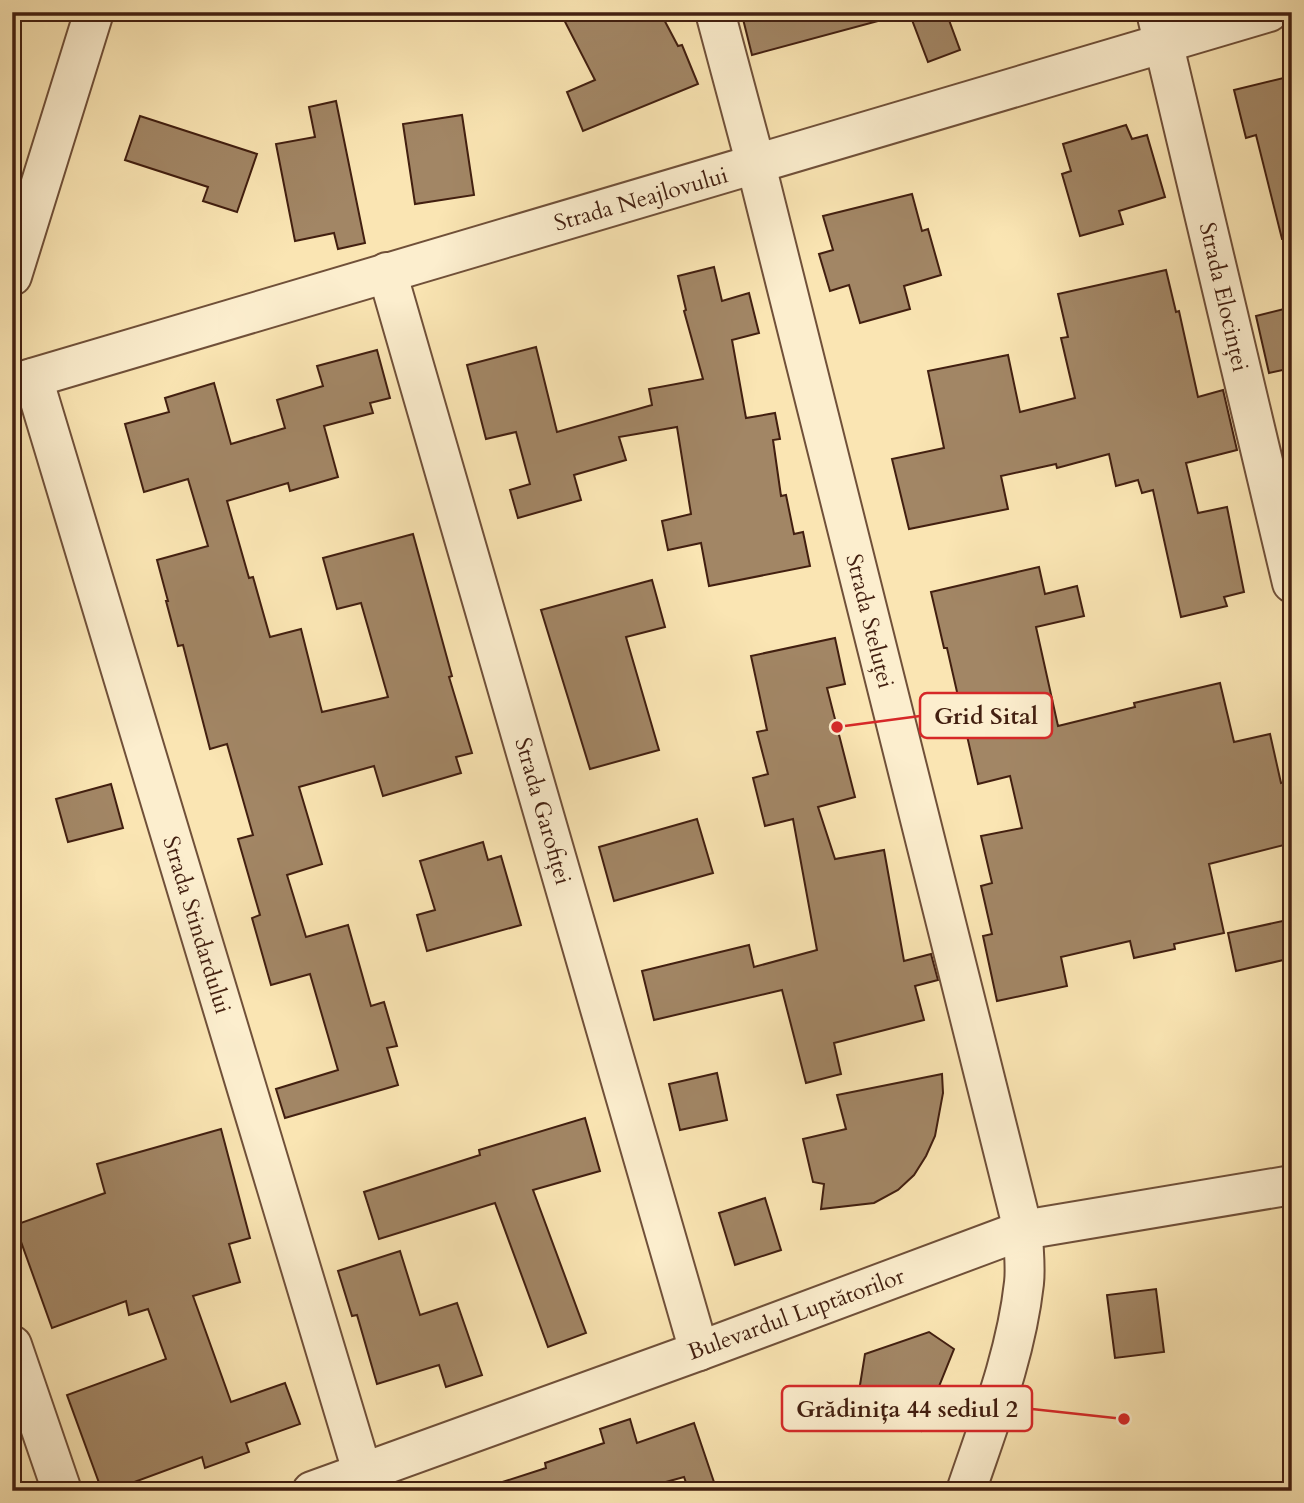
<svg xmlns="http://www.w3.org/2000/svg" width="1304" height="1503" font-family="Cardo,serif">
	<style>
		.building { fill: #a28665; stroke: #421f10; stroke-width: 2 }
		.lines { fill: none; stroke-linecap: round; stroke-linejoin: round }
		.street-casing { stroke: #705039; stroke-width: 42 }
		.street { stroke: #fceece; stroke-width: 38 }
		.labels { text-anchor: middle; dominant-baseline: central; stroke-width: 5; stroke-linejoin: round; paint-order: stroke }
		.street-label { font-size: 23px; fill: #421f10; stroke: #fceece }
		.leader { fill: none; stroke: #d62828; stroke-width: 2.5 }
		.callout-dot { fill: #d62828; stroke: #fceece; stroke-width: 2.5 }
		.callout { fill: #fceece; stroke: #d62828; stroke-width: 2.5 }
		.callout-label { font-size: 24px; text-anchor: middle; font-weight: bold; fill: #421f10 }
	</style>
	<rect width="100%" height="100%" fill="#fae5b3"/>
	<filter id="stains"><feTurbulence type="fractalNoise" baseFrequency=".00286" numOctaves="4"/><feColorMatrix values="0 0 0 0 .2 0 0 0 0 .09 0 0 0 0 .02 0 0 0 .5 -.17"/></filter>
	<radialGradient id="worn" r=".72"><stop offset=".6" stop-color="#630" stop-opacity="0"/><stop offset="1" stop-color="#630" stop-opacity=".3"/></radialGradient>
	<!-- building -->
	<g class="building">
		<polygon points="560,12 660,12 678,46 682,45 698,84 583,131 567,92 595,80"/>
		<polygon points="770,12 877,12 878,21 752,55 743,19"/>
		<polygon points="909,12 946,12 960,50 928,62"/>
		<polygon points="1292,76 1292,238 1282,239 1256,135 1246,138 1234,90"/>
		<polygon points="336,101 365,243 338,249 334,233 295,241 276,144 315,137 309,107"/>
		<polygon points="462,115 474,195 415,204 403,124"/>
		<polygon points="140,116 257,154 237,212 203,201 208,187 125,160"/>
		<polygon points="1126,125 1132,139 1147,135 1165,197 1119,211 1123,224 1080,236 1062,174 1071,171 1063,144"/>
		<polygon points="912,194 922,231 928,229 941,275 904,286 910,309 860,323 849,285 830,291 819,254 833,250 823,216"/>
		<polygon points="714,267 722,301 749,293 759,333 732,340 746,418 775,413 780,439 773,440 781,496 786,495 794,534 803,532 810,566 709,586 701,543 668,550 662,521 691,514 677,427 619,437 626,460 574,475 581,500 518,518 510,490 530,484 516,432 486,439 467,365 536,347 557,432 652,405 649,389 703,379 684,311 686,310 678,276"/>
		<polygon points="1166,270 1176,312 1179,311 1198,397 1223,390 1237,450 1186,463 1198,513 1227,507 1244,592 1224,597 1227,606 1181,617 1153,490 1142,493 1138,480 1116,486 1109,454 1057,468 1056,464 1001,476 1008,509 909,529 892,459 944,448 928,371 1008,355 1020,412 1075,398 1061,338 1068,337 1058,294"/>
		<polygon points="1292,307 1292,368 1269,373 1256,316"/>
		<polygon points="377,350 390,398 370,403 373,413 324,426 338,477 290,491 288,483 227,501 249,578 253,577 270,637 301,629 322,712 388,697 361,603 337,609 323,558 413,534 452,676 449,677 472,753 456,757 461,773 383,796 374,766 299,787 322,864 287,875 306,937 348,925 371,1006 384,1002 397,1046 387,1048 398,1085 285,1118 276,1089 338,1070 310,974 271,985 252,918 260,915 238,839 253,835 227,744 210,749 183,645 178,646 166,601 168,601 157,560 208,546 188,479 144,492 125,424 169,412 165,398 214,383 231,444 285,428 277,400 323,386 317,366"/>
		<polygon points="1039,567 1045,594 1077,586 1084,616 1036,627 1058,726 1135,707 1134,703 1220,683 1234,742 1270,734 1281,783 1292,780 1292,843 1209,864 1224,933 1174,944 1175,949 1134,958 1130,941 1061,957 1067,986 997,1001 983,936 992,934 981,886 992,883 981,836 1022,828 1010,776 978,784 947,648 944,648 931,592"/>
		<polygon points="652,580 665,627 626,637 659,750 590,769 541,610"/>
		<polygon points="835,638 845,684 827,688 855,797 818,807 835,859 884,850 904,961 931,954 938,980 915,986 924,1020 834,1043 841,1074 806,1083 782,990 654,1020 642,971 749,945 754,967 817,950 793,819 765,826 753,778 768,774 757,732 767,730 751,656"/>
		<polygon points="111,784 123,828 68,842 56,799"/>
		<polygon points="697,819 713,873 614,901 599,847"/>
		<polygon points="483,842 488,860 501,856 521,925 427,951 417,915 435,910 420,861"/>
		<polygon points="1292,919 1292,958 1236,971 1228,933"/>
		<polygon points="717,1073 727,1120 680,1130 669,1084"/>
		<polygon points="942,1074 943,1093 935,1136 926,1156 914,1175 898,1190 874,1203 821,1209 824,1184 813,1182 803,1139 846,1129 837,1095"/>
		<polygon points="585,1118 600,1171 533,1190 586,1333 548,1347 495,1203 379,1239 364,1192 480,1155 479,1150"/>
		<polygon points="221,1129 250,1238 229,1244 240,1282 193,1296 231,1402 285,1383 300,1424 246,1443 249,1452 205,1468 202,1457 110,1491 102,1491 67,1395 166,1359 148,1309 129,1315 126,1301 52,1328 15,1225 105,1193 97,1164"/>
		<polygon points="765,1198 781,1250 735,1265 719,1213"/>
		<polygon points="400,1251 420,1315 457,1303 482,1375 446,1387 439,1365 377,1384 357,1315 352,1316 338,1271"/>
		<polygon points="1156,1289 1164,1352 1115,1358 1107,1295"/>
		<polygon points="929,1332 954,1349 921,1431 868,1416 860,1385 865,1354"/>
		<polygon points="630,1419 637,1443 694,1423 717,1491 689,1491 684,1477 633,1491 494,1491 493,1485 546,1468 545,1463 604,1443 600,1429"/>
	</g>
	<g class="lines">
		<defs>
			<g id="street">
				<path d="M715,12L756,165L1023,1230C1023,1247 1026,1266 1024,1283C1016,1355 989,1423 966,1491"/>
				<polyline points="1156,12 1292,583"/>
				<polyline points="387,272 699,1351"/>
				<polyline points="12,276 94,12"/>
				<polyline points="33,378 368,1491"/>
				<polyline points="12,384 1269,12"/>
				<polyline points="12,1345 62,1491"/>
				<polyline points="312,1491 699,1351 1023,1230 1292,1185"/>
			</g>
		</defs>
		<!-- street casing -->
		<use href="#street" class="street-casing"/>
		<!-- street -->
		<use href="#street" class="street"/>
	</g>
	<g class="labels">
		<!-- street labels -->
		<g class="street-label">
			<text transform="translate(641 199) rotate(-16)">Strada Neajlovului</text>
			<text transform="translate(1224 297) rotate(77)">Strada Elocinței</text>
			<text transform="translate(870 621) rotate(76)">Strada Steluței</text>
			<text transform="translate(543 811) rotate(74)">Strada Garofiței</text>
			<text transform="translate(197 925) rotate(73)">Strada Stindardului</text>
			<text transform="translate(796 1314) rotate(-20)">Bulevardul Luptătorilor</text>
		</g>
	</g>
	<!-- callouts -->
	<path class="leader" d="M837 727L920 716M1124 1419L1032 1409"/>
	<g class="callout-dot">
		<circle cx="837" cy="727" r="7"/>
		<circle cx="1124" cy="1419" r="7"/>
	</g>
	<g class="callout">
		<rect x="920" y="693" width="132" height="45" rx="7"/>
		<rect x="782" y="1386" width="250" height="45" rx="7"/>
	</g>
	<g class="callout-label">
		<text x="986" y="724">Grid Sital</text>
		<text x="907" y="1417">Grădinița 44 sediul 2</text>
	</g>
	<!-- margin -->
	<rect width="1304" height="1503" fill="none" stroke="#fae5b3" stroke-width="42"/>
	<rect x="14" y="14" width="1276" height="1475" fill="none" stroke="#421f10" stroke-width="3.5"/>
	<rect x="21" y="21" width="1262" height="1461" fill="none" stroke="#421f10" stroke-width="2"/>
	<rect width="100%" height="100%" filter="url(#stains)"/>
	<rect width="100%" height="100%" fill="url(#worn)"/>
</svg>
